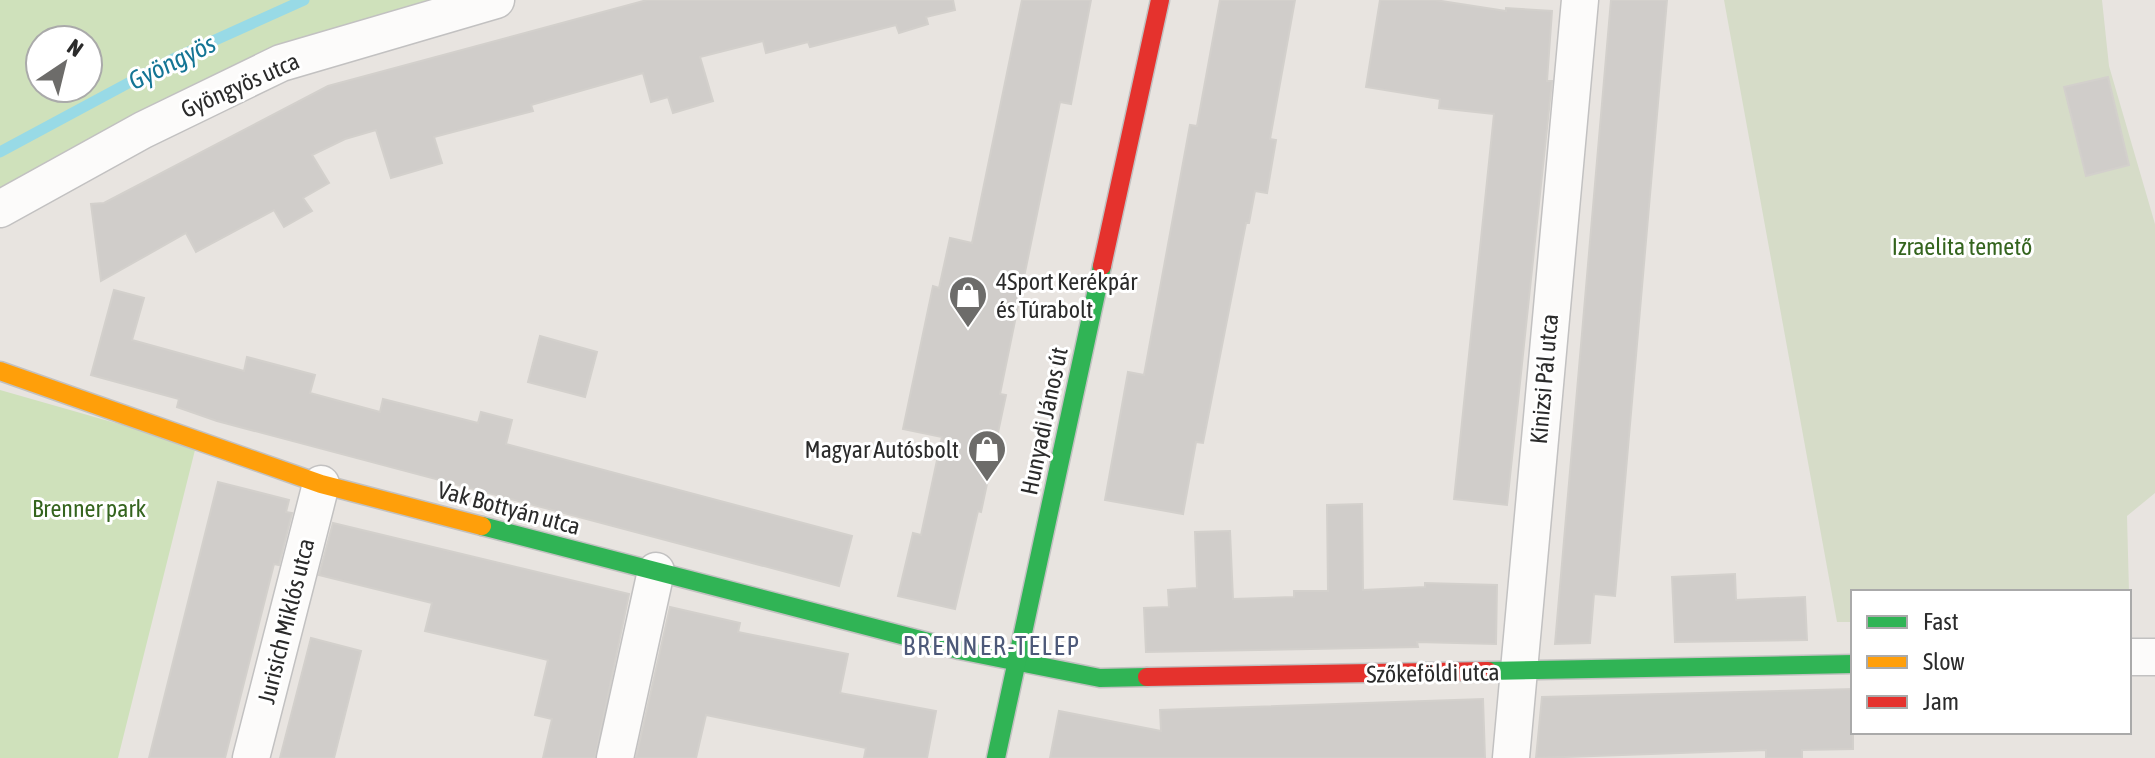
<svg xmlns="http://www.w3.org/2000/svg" width="2155" height="758" font-family="'Asap Condensed',sans-serif">
	<style>
		.green { fill: #cfe1bb; fill-rule: evenodd }
		.cemetery { fill: #d6dcc8 }
		.lines { fill: none; stroke-linecap: round; stroke-linejoin: round }
		.stream { stroke: #98dae6; stroke-width: 11 }
		.building { fill: #d0cdca; stroke: #d3d0cc; stroke-width: 2 }
		.street-casing { stroke: #c2c1c1; stroke-width: 39 }
		.fast-casing { stroke: #c2c1c1; stroke-width: 21 }
		.slow-casing { stroke: #c2c1c1; stroke-width: 21 }
		.jam-casing { stroke: #c2c1c1; stroke-width: 21 }
		.street { stroke: #fcfbfa; stroke-width: 36 }
		.fast { stroke: #30b455; stroke-width: 18 }
		.slow { stroke: #ff9f0a; stroke-width: 18 }
		.jam { stroke: #e5322d; stroke-width: 18 }
		.labels { text-anchor: middle; dominant-baseline: central; stroke-width: 6; stroke-linejoin: round; paint-order: stroke }
		.street-label { font-size: 24px; fill: #2b2b2b; stroke: #fff }
		.park-label { font-size: 24px; fill: #34641e; stroke: #fff }
		.poi-label { font-size: 24px; fill: #2b2b2b; stroke: #fff; text-anchor: start }
		.water-label { font-size: 26px; font-style: italic; fill: #147595; stroke: #fff }
		.neighbourhood-label { font-size: 26px; letter-spacing: 2px; fill: #4d5979; stroke: #fff }
	</style>
	<rect width="100%" height="100%" fill="#e8e4e0"/>
	<!-- green -->
	<g class="green">
		<path d="M0,0H497L305,53L0,223ZM40,40H88V88H40Z"/>
		<polygon points="0,390 196,446 118,758 0,758"/>
	</g>
	<!-- cemetery -->
	<polygon class="cemetery" points="1724,0 2102,0 2109,66 2155,224 2155,493 2127,516 2129,592 1853,592 1853,622 1837,622"/>
	<g class="lines">
		<!-- stream -->
		<polyline class="stream" points="0,152 173,59 304,0"/>
	</g>
	<!-- building -->
	<g class="building">
		<polygon points="647,0 953,0 955,10 926,17 928,24 899,33 896,25 810,47 808,42 766,53 763,41 700,57 713,101 673,113 668,97 651,102 643,73 531,105 533,111 434,137 442,163 391,178 376,130 345,139 312,155 329,183 303,198 312,211 284,227 274,210 196,252 186,233 101,281 91,204 104,203 328,86"/>
		<polygon points="1022,0 1091,0 1071,104 1060,102 1000,394 1006,395 981,512 978,511 955,609 898,596 913,533 921,535 942,437 903,429 933,286 939,288 950,238 972,243"/>
		<polygon points="1220,0 1295,0 1270,139 1276,140 1267,193 1255,191 1249,223 1246,223 1203,443 1196,442 1183,514 1105,500 1128,372 1144,375 1190,125 1197,126"/>
		<polygon points="1380,0 1435,0 1506,11 1506,8 1552,11 1547,81 1552,81 1507,505 1454,499 1494,114 1439,108 1440,99 1366,87"/>
		<polygon points="1611,0 1667,0 1618,562 1615,596 1594,594 1590,643 1555,644"/>
		<polygon points="2108,77 2129,165 2086,176 2064,87"/>
		<polygon points="114,290 144,298 132,340 244,371 247,357 315,375 310,393 380,412 383,399 478,423 481,412 512,420 506,444 852,536 839,586 217,421 177,407 179,399 91,375"/>
		<polygon points="540,336 597,352 585,397 528,382"/>
		<polygon points="218,482 289,500 286,512 292,513 279,565 274,564 225,758 149,758"/>
		<polygon points="1362,504 1363,590 1425,587 1425,583 1497,585 1496,644 1417,642 1418,647 1146,652 1144,608 1169,607 1168,590 1197,588 1195,532 1230,531 1233,599 1294,597 1294,591 1328,591 1327,505"/>
		<polygon points="333,523 629,594 595,758 543,758 552,719 535,715 548,660 425,631 432,603 319,575"/>
		<polygon points="1735,574 1736,600 1805,597 1807,640 1675,642 1672,577"/>
		<polygon points="670,607 740,623 738,632 848,654 840,693 936,711 927,758 864,758 866,748 706,715 696,758 636,758"/>
		<polygon points="311,638 361,651 334,758 280,758"/>
		<polygon points="1853,689 1853,749 1802,750 1802,758 1766,758 1766,750 1536,758 1542,697"/>
		<polygon points="1483,699 1485,758 1050,758 1059,711 1161,731 1160,710"/>
	</g>
	<g class="lines">
		<defs>
			<g id="street">
				<polyline points="0,209 143,130 281,63 496,0"/>
				<polyline points="2129,657 2155,657"/>
				<polyline points="251,758 321,484"/>
				<polyline points="615,758 656,571"/>
				<polyline points="1511,758 1580,0"/>
			</g>
			<g id="fast">
				<polyline points="482,526 959,650 1100,678 1147,677"/>
				<polyline points="1488,671 1853,664"/>
				<polyline points="996,758 1102,266"/>
			</g>
			<polyline id="slow" points="0,371 321,484 482,526"/>
			<g id="jam">
				<polyline points="1102,266 1160,0"/>
				<polyline points="1147,677 1488,671"/>
			</g>
		</defs>
		<!-- street casing -->
		<use href="#street" class="street-casing"/>
		<!-- fast casing -->
		<use href="#fast" class="fast-casing"/>
		<!-- slow casing -->
		<use href="#slow" class="slow-casing"/>
		<!-- jam casing -->
		<use href="#jam" class="jam-casing"/>
		<!-- street -->
		<use href="#street" class="street"/>
		<!-- fast -->
		<use href="#fast" class="fast"/>
		<!-- slow -->
		<use href="#slow" class="slow"/>
		<!-- jam -->
		<use href="#jam" class="jam"/>
	</g>
	<!-- icons -->
	<defs>
		<symbol id="shop-pin" viewBox="-11 -11 22 30"><path d="M0 17L-7.5 6A9.5 9.5 0 1 1 7.5 6Z" fill="#6d6c6a" stroke="#fff"/><path d="M-5-2.5h2.3a2.7 3.5 0 0 1 5.4 0H5L5.5 6h-11ZM-1.5-2.5h3a1.5 2.3 0 0 0-3 0Z" fill="#fff"/></symbol>
	</defs>
	<g fill-rule="evenodd">
		<use href="#shop-pin" x="946" y="273" width="44" height="60"/>
		<use href="#shop-pin" x="965" y="427" width="44" height="60"/>
	</g>
	<g class="labels">
		<!-- street labels -->
		<g class="street-label">
			<text transform="translate(240 85) rotate(-24)">Gyöngyös utca</text>
			<text transform="translate(1544 379) rotate(-85)">Kinizsi Pál utca</text>
			<text transform="translate(1044 421) rotate(-78)">Hunyadi János út</text>
			<text transform="translate(509 508) rotate(15)">Vak Bottyán utca</text>
			<text transform="translate(286 621) rotate(-76)">Jurisich Miklós utca</text>
			<text transform="translate(1433 673) rotate(-1)">Szőkeföldi utca</text>
		</g>
		<!-- park labels -->
		<g class="park-label">
			<text x="1962" y="246">Izraelita temető</text>
			<text x="89" y="508">Brenner park</text>
		</g>
		<!-- poi labels -->
		<g class="poi-label">
			<text x="996" y="281">4Sport Kerékpár<tspan x="996" dy="28">és Túrabolt</tspan></text>
			<text x="959" y="449" text-anchor="end">Magyar Autósbolt</text>
		</g>
		<!-- water labels -->
		<g class="water-label">
			<text transform="translate(172 62) rotate(-26)">Gyöngyös</text>
		</g>
		<!-- neighbourhood labels -->
		<g class="neighbourhood-label">
			<text x="992" y="646">BRENNER-TELEP</text>
		</g>
	</g>
	<!-- legend -->
	<rect x="1851" y="590" width="280" height="144" fill="#ffffff" stroke="#aaaaaa" stroke-width="2"/>
	<rect x="1867" y="616" width="40" height="12" fill="#30b455" stroke="#aaaaaa" stroke-width="2"/>
	<text x="1923" y="630" font-size="24" fill="#2b2b2b">Fast</text>
	<rect x="1867" y="656" width="40" height="12" fill="#ff9f0a" stroke="#aaaaaa" stroke-width="2"/>
	<text x="1923" y="670" font-size="24" fill="#2b2b2b">Slow</text>
	<rect x="1867" y="696" width="40" height="12" fill="#e5322d" stroke="#aaaaaa" stroke-width="2"/>
	<text x="1923" y="710" font-size="24" fill="#2b2b2b">Jam</text>
	<!-- north arrow -->
	<g transform="translate(64 64) rotate(35)"><circle r="38" fill="#ffffff" stroke="#aaaaaa" stroke-width="2"/>
	<path d="M0-6L14 30L0 20L-14 30Z" fill="#6d6c6a"/>
	<text y="-12" font-size="22" font-weight="bold" text-anchor="middle" fill="#2b2b2b">N</text>
	</g>
</svg>
